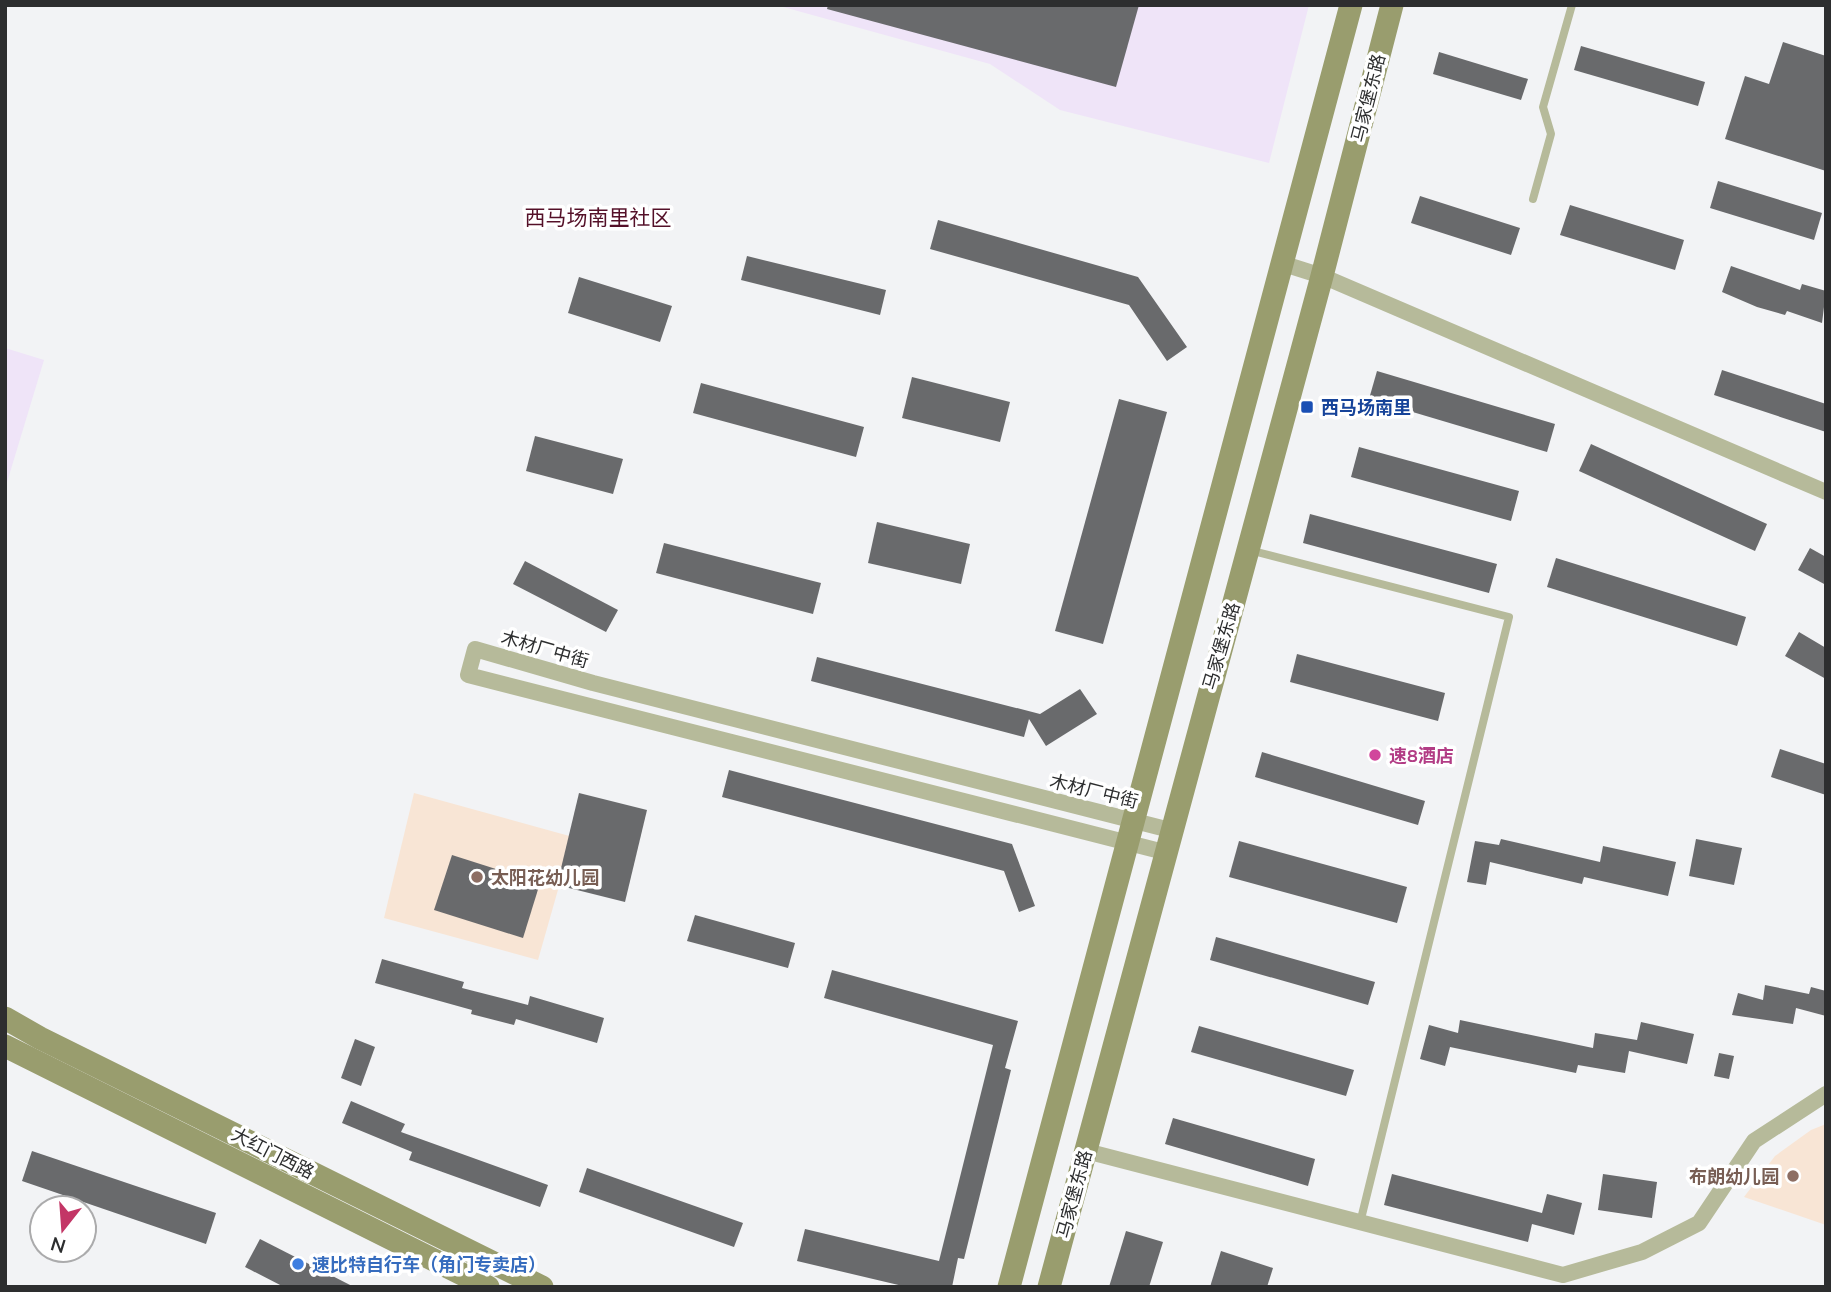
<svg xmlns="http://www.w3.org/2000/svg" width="1831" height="1292" font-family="Mulish,'Noto Sans SC',sans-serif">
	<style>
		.commercial { fill: #efe4f8 }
		.education { fill: #f8e5d5 }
		.building { fill: #696a6c }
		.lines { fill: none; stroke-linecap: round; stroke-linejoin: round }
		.service { stroke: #b6ba9a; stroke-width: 8 }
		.minor { stroke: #b6ba9a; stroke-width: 16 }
		.secondary { stroke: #999d6e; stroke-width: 23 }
		.transit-dot { fill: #1a4fb4; stroke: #fff; stroke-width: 2.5 }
		.hotel-dot { fill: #d1479c; stroke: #fff; stroke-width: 2.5 }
		.education-dot { fill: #8d6e63; stroke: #fff; stroke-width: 2.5 }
		.shop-dot { fill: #3f7fe0; stroke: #fff; stroke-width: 2.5 }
		.labels { text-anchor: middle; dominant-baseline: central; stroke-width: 7; stroke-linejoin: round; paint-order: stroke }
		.street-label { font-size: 18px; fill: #2d2e2f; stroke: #fff }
		.transit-label { font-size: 18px; font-weight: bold; fill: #164399; stroke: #fff; text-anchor: start }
		.hotel-label { font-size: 18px; font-weight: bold; fill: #b23c85; stroke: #fff; text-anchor: start }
		.education-label { font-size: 18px; font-weight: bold; fill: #785e54; stroke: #fff; text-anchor: start }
		.shop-label { font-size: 18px; font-weight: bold; fill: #366cbe; stroke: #fff; text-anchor: start }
		.quarter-label { font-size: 21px; fill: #541028; stroke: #fff }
	</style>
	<rect width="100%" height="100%" fill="#f2f3f5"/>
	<!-- commercial -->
	<g class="commercial">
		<polygon points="776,5 1309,5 1269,163 1060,110 990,64"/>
		<polygon points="5,348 44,360 5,489"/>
	</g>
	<!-- education -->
	<g class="education">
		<polygon points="414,793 573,837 538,960 384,918"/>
		<polygon points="1826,1124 1826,1225 1744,1197 1775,1156 1811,1130"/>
	</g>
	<!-- building -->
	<g class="building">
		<polygon points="828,5 1139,5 1116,87 827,9"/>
		<polygon points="1783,42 1826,56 1826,171 1725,139 1745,76 1769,84"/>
		<polygon points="1581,46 1705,82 1698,106 1574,70"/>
		<polygon points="1439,52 1528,79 1521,100 1433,74"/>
		<polygon points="1718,181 1822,213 1814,240 1710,208"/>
		<polygon points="1420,196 1520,228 1511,255 1411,223"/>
		<polygon points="1570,205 1684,240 1675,270 1560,235"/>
		<polygon points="938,220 1138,277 1187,347 1167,361 1129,305 930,249"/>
		<polygon points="747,256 886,290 880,315 741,280"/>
		<polygon points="1731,266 1800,290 1802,284 1826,291 1822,323 1787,311 1785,315 1757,307 1722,292"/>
		<polygon points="579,277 672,306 660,342 568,313"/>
		<polygon points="1722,370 1826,404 1826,432 1714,395"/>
		<polygon points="1377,371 1555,424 1547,452 1369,399"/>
		<polygon points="912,377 1010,402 1000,442 902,418"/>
		<polygon points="701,383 864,427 856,457 693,413"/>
		<polygon points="1119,399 1167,412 1103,644 1055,631"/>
		<polygon points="535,436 623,459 613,494 526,471"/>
		<polygon points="1591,444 1767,524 1755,551 1579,471"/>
		<polygon points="1359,447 1519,491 1511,521 1351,477"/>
		<polygon points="1310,514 1497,564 1489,593 1303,543"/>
		<polygon points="877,522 970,544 961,584 868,563"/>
		<polygon points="664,543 821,583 813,614 656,573"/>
		<polygon points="1810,548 1826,557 1826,585 1798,570"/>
		<polygon points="1556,558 1746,617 1737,646 1547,587"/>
		<polygon points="525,561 618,610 606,632 513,584"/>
		<polygon points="1799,632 1826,648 1826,679 1785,656"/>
		<polygon points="1297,654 1445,693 1438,721 1290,682"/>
		<polygon points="817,657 1040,714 1080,689 1097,714 1046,746 1029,719 1024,737 811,681"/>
		<polygon points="1780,749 1826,764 1826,795 1771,777"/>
		<polygon points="1262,752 1425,801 1418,825 1255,777"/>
		<polygon points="729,770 1012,844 1035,906 1019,912 1004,871 722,797"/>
		<polygon points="579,793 647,810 625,902 557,885"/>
		<polygon points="1501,839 1600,862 1603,846 1676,862 1668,896 1584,877 1582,884 1490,862 1486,885 1467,882 1475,841 1499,845"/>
		<polygon points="1696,839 1742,848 1734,885 1689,876"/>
		<polygon points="1239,841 1407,887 1397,923 1229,877"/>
		<polygon points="452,855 540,883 523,938 434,910"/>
		<polygon points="695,915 795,943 788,968 687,941"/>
		<polygon points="1216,937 1375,982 1368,1005 1210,960"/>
		<polygon points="382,959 464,982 462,988 528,1005 530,996 604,1018 597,1043 516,1019 514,1025 471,1014 472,1010 375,983"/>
		<polygon points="832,970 1018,1021 1005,1068 1011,1070 964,1259 958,1258 952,1287 907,1287 797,1261 805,1229 939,1261 993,1045 824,998"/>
		<polygon points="1765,985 1809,994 1811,987 1826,991 1826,1016 1796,1008 1793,1024 1732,1015 1738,993 1763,1000"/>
		<polygon points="1460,1020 1593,1048 1595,1033 1637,1040 1641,1022 1694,1034 1687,1064 1629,1051 1625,1073 1578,1065 1576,1073 1450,1047 1445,1066 1420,1059 1429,1025 1458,1033"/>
		<polygon points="1199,1026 1354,1070 1346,1096 1191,1052"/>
		<polygon points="355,1039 375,1047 361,1086 341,1078"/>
		<polygon points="1719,1053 1734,1056 1729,1079 1714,1076"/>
		<polygon points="351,1101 405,1124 401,1132 548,1185 540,1207 409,1160 412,1152 342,1123"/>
		<polygon points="1173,1118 1315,1159 1308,1186 1165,1144"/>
		<polygon points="32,1151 216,1213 206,1244 22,1181"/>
		<polygon points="587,1168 743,1223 734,1247 579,1192"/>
		<polygon points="1392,1174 1542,1213 1547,1194 1582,1203 1574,1235 1532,1224 1528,1242 1384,1205"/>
		<polygon points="1603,1174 1657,1182 1652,1218 1598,1210"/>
		<polygon points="1126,1231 1163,1242 1149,1287 1109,1287"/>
		<polygon points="260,1239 354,1287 284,1287 245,1267"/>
		<polygon points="1221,1251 1273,1268 1267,1287 1210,1287"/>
	</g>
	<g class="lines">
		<!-- service -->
		<g class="service">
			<polyline points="1533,199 1551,134 1543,107 1572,5"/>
			<polyline points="1249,550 1509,617 1360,1223"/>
		</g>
		<!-- minor -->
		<g class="minor">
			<polyline points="1284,264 1322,276 1826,492"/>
			<polyline points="1164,852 468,675 475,649 593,683 1170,830"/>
			<polyline points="1086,1151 1563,1275 1642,1252 1699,1223 1754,1141 1826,1094"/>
		</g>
		<!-- secondary -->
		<g class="secondary">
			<polyline points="5,1018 40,1038 542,1287"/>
			<polyline points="5,1046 488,1287"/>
			<polyline points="1009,1287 1351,5"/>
			<polyline points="1049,1287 1322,276 1392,5"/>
		</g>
	</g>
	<!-- markers -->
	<rect class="transit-dot" x="1300" y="400" width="14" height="14" rx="3.5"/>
	<circle class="hotel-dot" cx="1375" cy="755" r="7"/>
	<g class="education-dot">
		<circle cx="477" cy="877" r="7"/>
		<circle cx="1793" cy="1176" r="7"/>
	</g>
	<circle class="shop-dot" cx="298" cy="1264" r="7"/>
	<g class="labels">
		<!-- street labels -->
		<g class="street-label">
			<text transform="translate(1368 98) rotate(-76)">马家堡东路</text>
			<text transform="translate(1221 646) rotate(-74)">马家堡东路</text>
			<text transform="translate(545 649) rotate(16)">木材厂中街</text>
			<text transform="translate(1094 791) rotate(14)">木材厂中街</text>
			<text transform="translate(273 1153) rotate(27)">大红门西路</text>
			<text transform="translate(1074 1194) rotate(-75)">马家堡东路</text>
		</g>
		<!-- transit labels -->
		<g class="transit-label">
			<text x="1321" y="407">西马场南里</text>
		</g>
		<!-- hotel labels -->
		<g class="hotel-label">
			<text x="1389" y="755">速8酒店</text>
		</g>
		<!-- education labels -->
		<g class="education-label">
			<text x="491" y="877">太阳花幼儿园</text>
			<text x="1779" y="1176" text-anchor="end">布朗幼儿园</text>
		</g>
		<!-- shop labels -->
		<g class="shop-label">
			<text x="312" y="1264">速比特自行车（角门专卖店）</text>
		</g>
		<!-- quarter labels -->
		<g class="quarter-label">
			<text x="598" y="217">西马场南里社区</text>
		</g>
	</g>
	<!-- border -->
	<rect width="1831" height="1292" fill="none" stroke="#2d2e2f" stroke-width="14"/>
	<!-- north arrow -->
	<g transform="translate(63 1229) rotate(197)"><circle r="33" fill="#ffffff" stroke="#ababac" stroke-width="2"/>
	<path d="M0-5L12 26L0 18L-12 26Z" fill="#c33666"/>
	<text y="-10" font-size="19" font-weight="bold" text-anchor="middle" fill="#2d2e2f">N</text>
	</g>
</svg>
